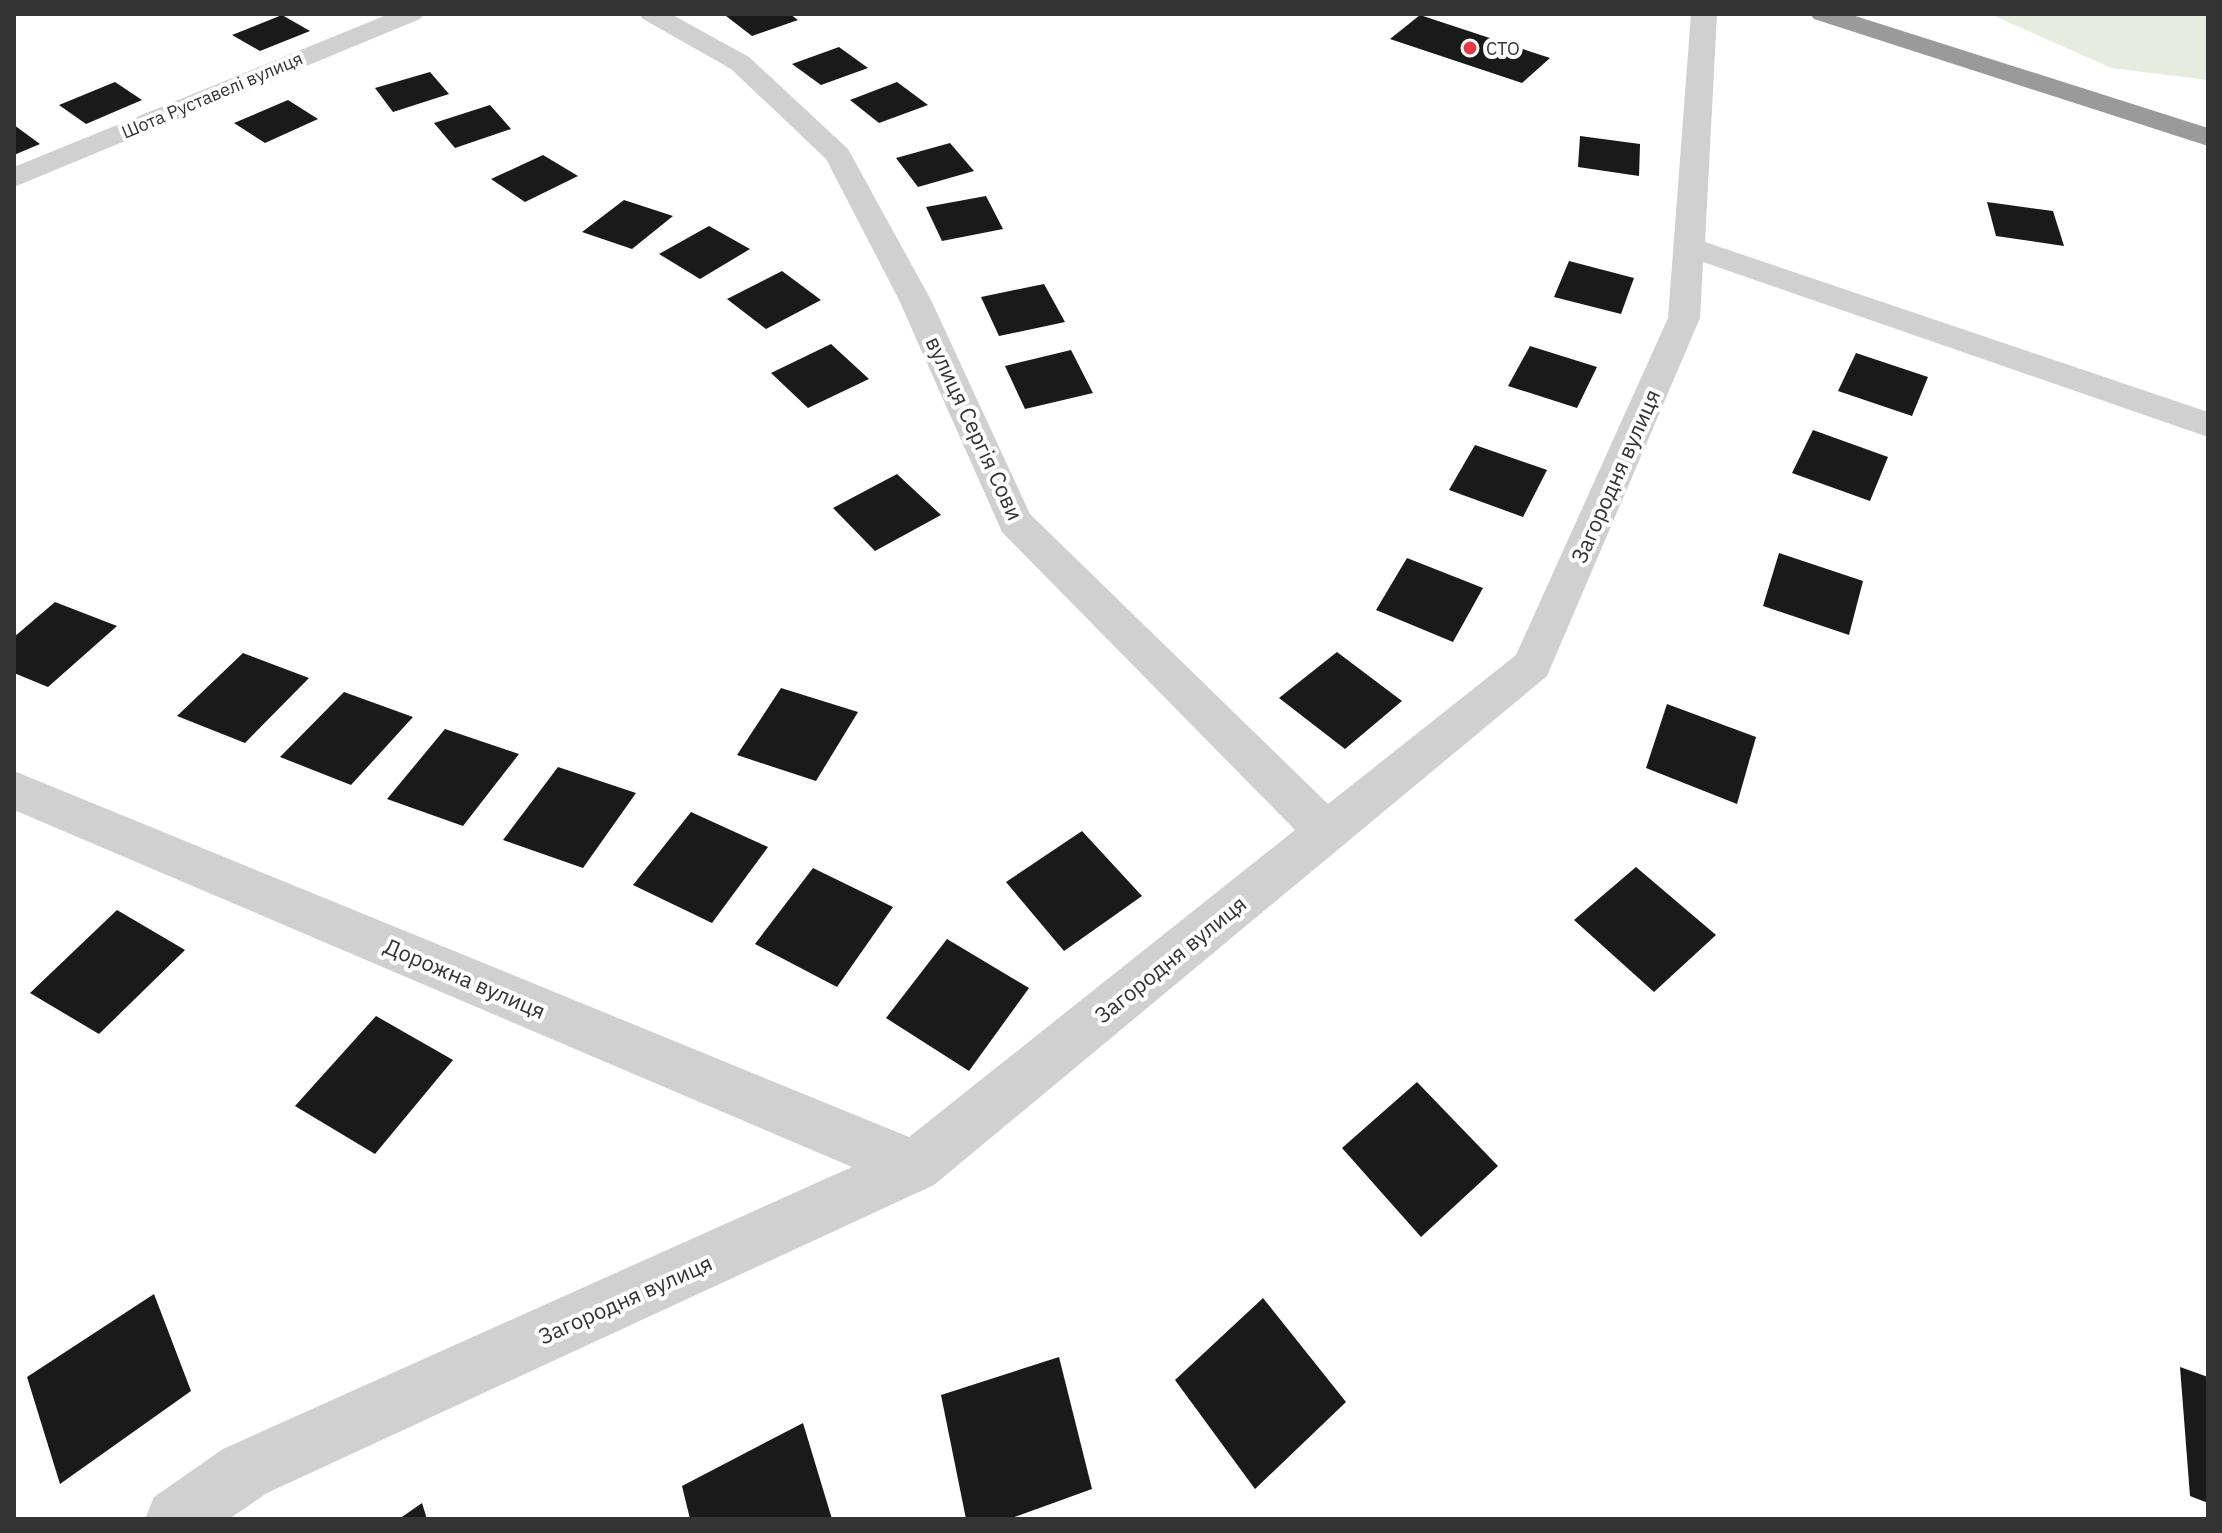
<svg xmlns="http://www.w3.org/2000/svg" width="2222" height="1533" font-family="'IBM Plex Sans',sans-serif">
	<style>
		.green { fill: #e6ecdf }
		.building { fill: #1a1a1a }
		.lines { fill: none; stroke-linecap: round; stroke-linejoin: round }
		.minor { fill: #d0d0d0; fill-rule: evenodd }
		.highway { fill: #9a9a9a; fill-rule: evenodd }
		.poi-dot { fill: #e63946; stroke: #fff; stroke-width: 3 }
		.labels { text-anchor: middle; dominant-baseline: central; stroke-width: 8; stroke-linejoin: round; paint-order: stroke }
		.far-poi-label { font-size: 18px; fill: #333; stroke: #fff; text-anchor: start }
		.far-street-label { font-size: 18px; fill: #333; stroke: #fff }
		.street-label { font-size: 22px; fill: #333; stroke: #fff }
	</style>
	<rect width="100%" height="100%" fill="#fff"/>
	<!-- green -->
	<polygon class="green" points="1990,14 2208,14 2208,80 2111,68"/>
	<!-- building -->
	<g class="building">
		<polygon points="732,14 790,14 798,20 752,36 726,16"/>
		<polygon points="282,15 310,31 260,51 232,35"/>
		<polygon points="1420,15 1550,58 1522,83 1390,39"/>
		<polygon points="839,47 868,68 821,85 792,64"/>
		<polygon points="430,72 449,94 393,112 375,88"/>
		<polygon points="115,82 142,100 86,124 59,105"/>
		<polygon points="897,82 928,105 879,123 850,100"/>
		<polygon points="288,100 318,119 265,143 234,123"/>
		<polygon points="490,105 511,129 455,148 434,123"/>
		<polygon points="14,125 40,144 14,155"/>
		<polygon points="1580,136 1640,144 1639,176 1578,167"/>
		<polygon points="950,143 974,171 918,187 896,158"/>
		<polygon points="543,155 578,176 525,202 491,179"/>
		<polygon points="986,196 1003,229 942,241 926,207"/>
		<polygon points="624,200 673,216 632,249 582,232"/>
		<polygon points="1987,202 2053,211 2064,246 1996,236"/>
		<polygon points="709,226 750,249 700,279 659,254"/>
		<polygon points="1569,261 1634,278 1621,314 1554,297"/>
		<polygon points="782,271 821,300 766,329 727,299"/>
		<polygon points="1044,284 1065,322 999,336 981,297"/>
		<polygon points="831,344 869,379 808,408 771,373"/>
		<polygon points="1530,346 1597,367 1577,408 1508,386"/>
		<polygon points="1071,350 1093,393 1025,409 1005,366"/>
		<polygon points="1856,353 1928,377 1912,416 1838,391"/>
		<polygon points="1813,430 1888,457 1870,501 1792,473"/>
		<polygon points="1475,445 1547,470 1523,517 1449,490"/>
		<polygon points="897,474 941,515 875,551 833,508"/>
		<polygon points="1779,553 1863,581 1849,635 1763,606"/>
		<polygon points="1407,558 1483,588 1453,642 1376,610"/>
		<polygon points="55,602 117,626 48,687 14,673 14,637"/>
		<polygon points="1337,652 1402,701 1345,749 1279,698"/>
		<polygon points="243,653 309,678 245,743 177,716"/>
		<polygon points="781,688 858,712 816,781 737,755"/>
		<polygon points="344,692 413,717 351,785 280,757"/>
		<polygon points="1667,704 1756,737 1737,804 1646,768"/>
		<polygon points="445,729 519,754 463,826 387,799"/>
		<polygon points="558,767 636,793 583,868 503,840"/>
		<polygon points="691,812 768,847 712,923 633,885"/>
		<polygon points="1082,831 1142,896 1064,951 1006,882"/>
		<polygon points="1636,867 1716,935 1654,992 1574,920"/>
		<polygon points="813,868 893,907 837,987 755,944"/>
		<polygon points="117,910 185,950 99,1034 30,993"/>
		<polygon points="947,939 1029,988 969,1071 886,1018"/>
		<polygon points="376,1016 453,1060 375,1154 295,1106"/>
		<polygon points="1417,1082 1498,1166 1421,1237 1342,1148"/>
		<polygon points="154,1294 191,1391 60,1484 27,1377"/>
		<polygon points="1263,1298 1346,1402 1255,1489 1175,1380"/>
		<polygon points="1059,1357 1092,1489 1009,1519 966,1519 941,1395"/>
		<polygon points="2180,1367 2208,1377 2208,1503 2190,1496"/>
		<polygon points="803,1423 832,1519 690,1519 682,1486"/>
		<polygon points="422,1503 427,1519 399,1519"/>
	</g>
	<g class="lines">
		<!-- minor -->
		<g class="minor">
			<polygon points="389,14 424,14 420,19 14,187 14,167"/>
			<polygon points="639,14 671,14 749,57 848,149 931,300 1030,514 1328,804 1516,655 1668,318 1691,14 1717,14 1705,242 2208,412 2208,437 1703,262 1700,318 1547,676 934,1185 267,1493 229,1519 145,1519 154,1497 223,1449 852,1167 14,810 14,771 909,1137 1295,830 1002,532 899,300 826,159 731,69 643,19"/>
		</g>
		<!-- highway -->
		<polygon class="highway" points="1810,14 1849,14 2208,128 2208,146 1814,19"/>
	</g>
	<!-- markers -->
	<circle class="poi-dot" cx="1470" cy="48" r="8"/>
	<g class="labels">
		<!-- far-poi labels -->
		<g class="far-poi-label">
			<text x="1486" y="48">СТО</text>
		</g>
		<!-- far-street labels -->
		<g class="far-street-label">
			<text transform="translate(212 95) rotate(-23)">Шота Руставелі вулиця</text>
		</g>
		<!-- street labels -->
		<g class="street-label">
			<text transform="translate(975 428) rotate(65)">вулиця Сергія Сови</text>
			<text transform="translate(1615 476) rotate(-66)">Загородня вулиця</text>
			<text transform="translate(1170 959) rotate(-39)">Загородня вулиця</text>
			<text transform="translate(465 978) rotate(23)">Дорожна вулиця</text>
			<text transform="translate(625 1299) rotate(-24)">Загородня вулиця</text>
		</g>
	</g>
	<!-- border -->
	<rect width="2222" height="1533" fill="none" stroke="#333333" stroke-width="32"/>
</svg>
